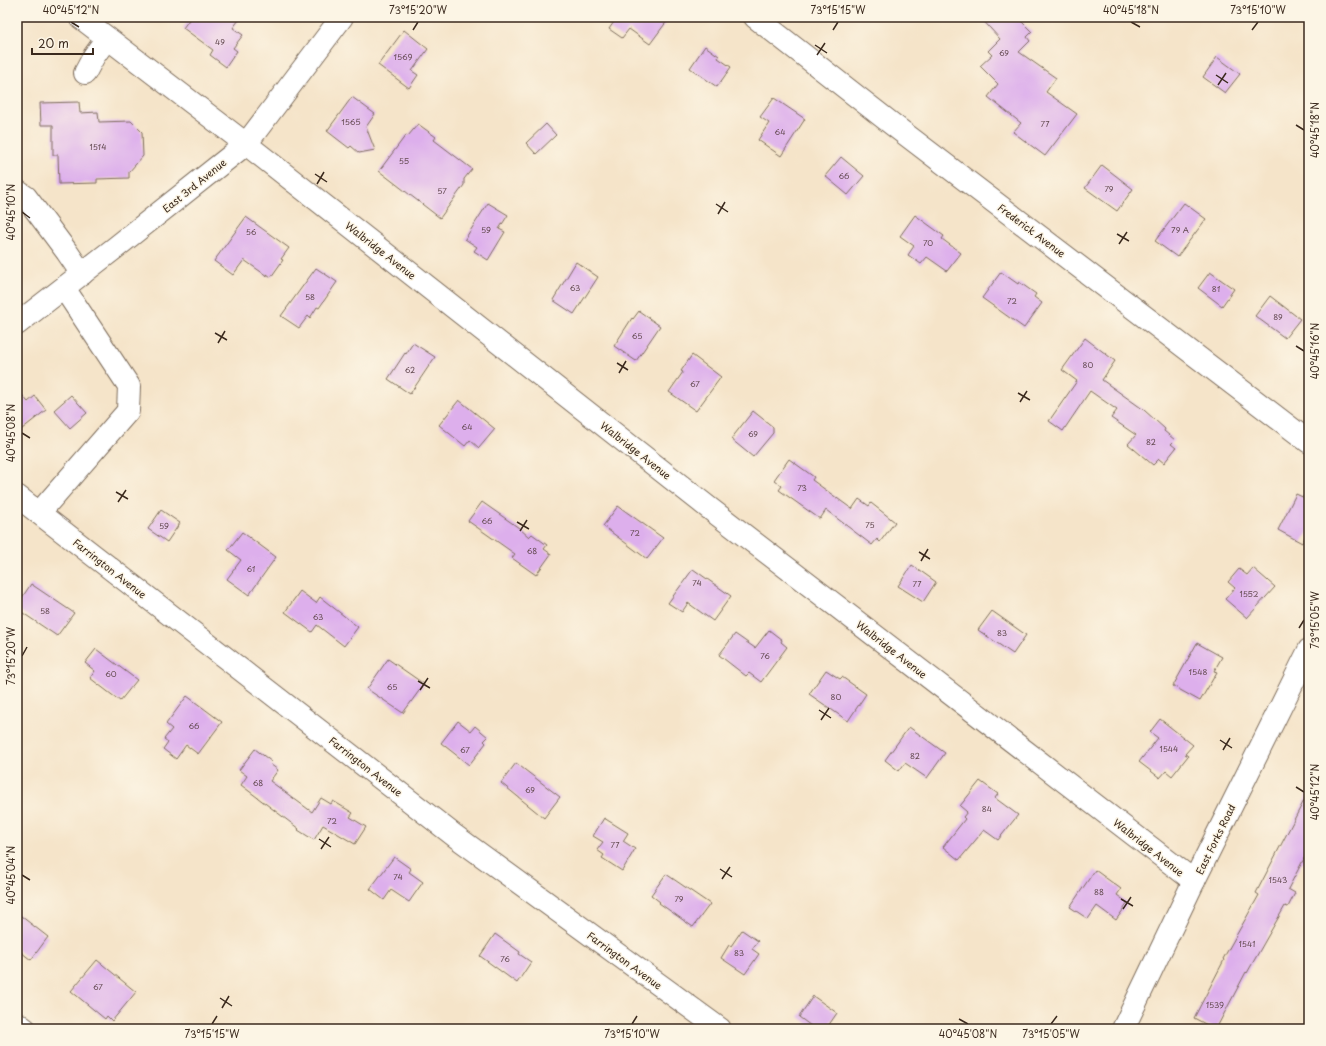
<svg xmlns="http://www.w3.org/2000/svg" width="1326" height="1046" font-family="'Playpen Sans',sans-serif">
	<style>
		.building { fill: #ddafec }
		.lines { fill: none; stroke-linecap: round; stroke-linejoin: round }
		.minor-casing { stroke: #7c6b5a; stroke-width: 24 }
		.minor { stroke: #fff; stroke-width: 22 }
		.ticks { fill: none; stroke: #3b2a1e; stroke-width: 1.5 }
		.labels { text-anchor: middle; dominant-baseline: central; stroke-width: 3; stroke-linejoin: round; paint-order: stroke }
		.number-label { font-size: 8px; fill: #644b52 }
		.street-label { font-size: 10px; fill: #3b2a1e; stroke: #fcf5e5 }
		.neatline { fill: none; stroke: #3b2a1e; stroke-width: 1.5 }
		.ticks-label { font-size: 10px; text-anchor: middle; fill: #3b2a1e }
	</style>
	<rect width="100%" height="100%" fill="#fcf5e5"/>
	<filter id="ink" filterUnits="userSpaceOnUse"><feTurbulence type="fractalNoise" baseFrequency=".025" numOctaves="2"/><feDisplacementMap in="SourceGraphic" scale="8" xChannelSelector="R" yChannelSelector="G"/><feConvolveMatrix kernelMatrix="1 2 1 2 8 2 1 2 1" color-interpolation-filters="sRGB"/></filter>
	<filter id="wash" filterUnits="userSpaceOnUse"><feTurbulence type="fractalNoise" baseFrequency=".012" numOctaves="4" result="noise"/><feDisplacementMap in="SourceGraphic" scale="16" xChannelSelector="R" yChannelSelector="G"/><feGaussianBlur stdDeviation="0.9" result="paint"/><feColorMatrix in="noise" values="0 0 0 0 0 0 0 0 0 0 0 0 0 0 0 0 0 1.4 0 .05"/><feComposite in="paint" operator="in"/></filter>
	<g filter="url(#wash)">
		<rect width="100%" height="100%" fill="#f5e4c9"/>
		<g id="blocks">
			<!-- building -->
			<g class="building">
				<polygon points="191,17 241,17 233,28 243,35 233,48 237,51 226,67 210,55 213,50 183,28"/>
				<polygon points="613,17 670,17 650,44 629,29 622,38 609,29 616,19"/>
				<polygon points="980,17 1017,17 1032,32 1027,37 1030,41 1019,52 1056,78 1046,92 1077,114 1045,156 1013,132 1021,123 988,97 998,84 980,66 992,55 988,51 1000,39"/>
				<polygon points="404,30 428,49 412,71 418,75 409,88 378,65"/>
				<polygon points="705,46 719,56 718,58 731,67 717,87 690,68"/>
				<polygon points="1217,57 1240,74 1225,93 1203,77"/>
				<polygon points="352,97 375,114 366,127 375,150 359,153 351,146 349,148 327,131"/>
				<polygon points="774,98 805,119 781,156 758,140 769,123 760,117"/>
				<polygon points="79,102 80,113 98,112 99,122 131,121 142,132 143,156 129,172 129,178 97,179 97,183 59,184 58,155 53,155 53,125 41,125 40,103"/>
				<polygon points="418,124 436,137 434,140 472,169 464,179 464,185 440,218 379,171 406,135 408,136"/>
				<polygon points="546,124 556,135 536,154 526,143"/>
				<polygon points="841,157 864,176 848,195 825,176"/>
				<polygon points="1102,165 1133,189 1117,211 1085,188"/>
				<polygon points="488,203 508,215 499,229 505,232 488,260 474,251 477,247 465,239"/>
				<polygon points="1184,203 1206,219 1177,257 1155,241"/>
				<polygon points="915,215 944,236 942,239 961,253 947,271 927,257 921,264 908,255 914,246 900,236"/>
				<polygon points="246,217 289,248 281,259 283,260 271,277 267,274 267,276 244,260 233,275 214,261"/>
				<polygon points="576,262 598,277 574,314 553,300"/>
				<polygon points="316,268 337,282 319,308 317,307 310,318 308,316 299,328 281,316"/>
				<polygon points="1001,272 1018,284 1019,282 1036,294 1034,297 1042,303 1024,328 982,298"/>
				<polygon points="1210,272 1234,289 1222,306 1198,288"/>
				<polygon points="1270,296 1300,319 1285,338 1255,316"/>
				<polygon points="639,311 660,326 636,361 614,346 632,318 633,319"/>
				<polygon points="1085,338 1115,361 1102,380 1144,410 1165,429 1164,431 1175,440 1171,444 1176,448 1164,463 1159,459 1153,465 1128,444 1136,435 1111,418 1117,410 1090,391 1063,431 1049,421 1077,381 1062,370"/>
				<polygon points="413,343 435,357 410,394 388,379 405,353 406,354"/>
				<polygon points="692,355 721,377 696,411 669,392 683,372 681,371"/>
				<polygon points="17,389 28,402 35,396 46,410 17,433"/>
				<polygon points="71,395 87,413 70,428 54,410"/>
				<polygon points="459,400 495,429 479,448 470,440 465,446 439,425"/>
				<polygon points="753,411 773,427 773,433 753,457 731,439"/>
				<polygon points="789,459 814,477 812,480 852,509 859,499 869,506 871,503 895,522 880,542 877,539 872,545 826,510 820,519 779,490 782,486 774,480"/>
				<polygon points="1296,494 1309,500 1309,530 1302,543 1278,530"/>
				<polygon points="482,502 519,528 529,537 532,534 547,545 544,549 551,554 536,575 512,558 515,554 468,521"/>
				<polygon points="618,506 663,538 647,559 603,526"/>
				<polygon points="161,510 180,523 167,542 148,529"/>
				<polygon points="242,532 276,557 249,595 227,579 241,560 228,550"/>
				<polygon points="912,565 936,582 923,602 898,586"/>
				<polygon points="1253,568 1275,587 1247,618 1225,599 1235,588 1228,582 1239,569 1247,575"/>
				<polygon points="693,569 731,596 713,621 688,603 682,612 668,603"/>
				<polygon points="31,584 74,613 57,636 17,609 17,605"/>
				<polygon points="300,591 316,603 320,597 358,627 344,646 317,625 312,632 285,612"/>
				<polygon points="992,611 1026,635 1013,654 978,630"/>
				<polygon points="769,630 782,640 781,642 787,647 761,682 749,673 746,676 719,655 735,634 755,648"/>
				<polygon points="1197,643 1222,657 1214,671 1217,672 1200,701 1173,686"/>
				<polygon points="96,649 137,680 120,701 90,678 95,671 85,663"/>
				<polygon points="388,659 424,684 403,713 367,689"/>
				<polygon points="826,670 840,679 842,677 866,694 848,721 809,694"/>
				<polygon points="187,696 222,722 198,754 186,745 176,759 163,749 168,742 164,739 172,729 166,724"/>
				<polygon points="1160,719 1193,745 1185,754 1188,756 1172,776 1166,771 1160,778 1139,762 1158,738 1150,732"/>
				<polygon points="458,721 471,731 475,726 488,737 484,741 486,743 469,765 441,743"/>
				<polygon points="909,727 945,753 927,778 905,763 899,771 885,760"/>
				<polygon points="255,749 272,762 270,764 278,770 270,781 312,812 321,798 331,804 333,801 353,813 350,817 366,827 355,844 323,825 314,840 298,830 299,829 241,785 247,776 239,770"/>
				<polygon points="516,763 560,797 544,818 501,783"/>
				<polygon points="980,781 998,794 995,798 1018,815 998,840 984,830 959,860 943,847 965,819 963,817 967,812 960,806"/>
				<polygon points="1309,791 1309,849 1288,889 1295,893 1288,907 1285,906 1247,973 1246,972 1216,1029 1215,1029 1194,1018 1224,960 1223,959 1259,895 1256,893"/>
				<polygon points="604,818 628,833 623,841 635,849 622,871 602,858 604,855 597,850 603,842 593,836"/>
				<polygon points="394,857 411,869 409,872 423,882 409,902 391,890 384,900 370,889"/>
				<polygon points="1095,870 1121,889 1117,895 1128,903 1116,920 1097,906 1088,919 1070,907"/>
				<polygon points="666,874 710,904 693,927 659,903 660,902 651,895"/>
				<polygon points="17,913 48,937 31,960 17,949"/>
				<polygon points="742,930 758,941 752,949 759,954 745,974 721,958 729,945 731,946"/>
				<polygon points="495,934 520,952 519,954 531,962 517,983 480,956"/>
				<polygon points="97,960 136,992 112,1021 107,1016 105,1019 71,991"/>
				<polygon points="813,996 837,1013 826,1029 815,1029 799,1017"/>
			</g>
		</g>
	</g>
	<g filter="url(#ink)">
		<use href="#blocks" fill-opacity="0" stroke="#7c6b5a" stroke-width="1"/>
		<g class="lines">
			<defs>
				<g id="minor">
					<polyline points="80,17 246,144 709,508 1194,881"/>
					<polyline points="755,17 892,124 1309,442"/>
					<polyline points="85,73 94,56 107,38"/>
					<polyline points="17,191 26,197 67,252 82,274"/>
					<polyline points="17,324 115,248 246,144 342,17"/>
					<polyline points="17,496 455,836 720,1029"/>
					<polyline points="39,513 128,411 129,386 64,288"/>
					<polyline points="17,1023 25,1029"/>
					<polyline points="1123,1029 1194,881 1309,650"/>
				</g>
			</defs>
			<!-- minor casing -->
			<use href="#minor" class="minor-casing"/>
			<!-- minor -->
			<use href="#minor" class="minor"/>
		</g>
	</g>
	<!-- ticks -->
	<path class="ticks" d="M71,22L79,27M1131,22L1140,27M413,30L418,22M833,30L838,22M1252,30L1258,22M815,45L827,53M817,55L825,43M1216,75L1228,83M1218,85L1226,73M1296,125L1304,130M315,174L327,182M317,184L324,172M716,204L728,212M22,212L30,218M718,214L725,202M1117,234L1129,241M1119,244L1127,232M215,333L227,340M218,343L225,331M1296,346L1304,351M617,363L628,370M619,373L626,361M1018,393L1030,400M1020,402L1027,391M22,433L30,438M116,492L128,499M118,502L126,490M517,522L529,529M520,531L527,520M919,552L930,559M921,561L928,549M1299,628L1304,620M22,656L27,647M418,681L430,688M420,690L428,678M819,710L831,718M821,720L829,708M1220,740L1232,748M1223,750L1230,738M1296,787L1304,792M319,839L331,847M321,849L329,837M720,869L732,877M22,875L30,880M722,879L730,867M1121,899L1133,906M1123,909L1131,897M220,998L232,1006M222,1008L229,996M959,1019L968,1024M212,1024L217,1016M632,1024L637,1016M1051,1024L1057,1016"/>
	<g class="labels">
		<!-- number labels -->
		<g class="number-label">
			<text x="220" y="42">49</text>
			<text x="1004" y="53">69</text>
			<text x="403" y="57">1569</text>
			<text x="351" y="122">1565</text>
			<text x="1045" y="124">77</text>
			<text x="780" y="132">64</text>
			<text x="98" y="147">1514</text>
			<text x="404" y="161">55</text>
			<text x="844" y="176">66</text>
			<text x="1109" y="189">79</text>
			<text x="442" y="191">57</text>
			<text x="486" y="230">59</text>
			<text x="1180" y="230">79 A</text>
			<text x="251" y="232">56</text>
			<text x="928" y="243">70</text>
			<text x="575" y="288">63</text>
			<text x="1216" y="289">81</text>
			<text x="310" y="297">58</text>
			<text x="1012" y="301">72</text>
			<text x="1278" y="317">89</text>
			<text x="637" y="336">65</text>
			<text x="1088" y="365">80</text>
			<text x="410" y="370">62</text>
			<text x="695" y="384">67</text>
			<text x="467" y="427">64</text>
			<text x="753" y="434">69</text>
			<text x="1151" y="442">82</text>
			<text x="802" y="488">73</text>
			<text x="487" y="521">66</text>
			<text x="870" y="525">75</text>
			<text x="164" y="526">59</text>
			<text x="635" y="533">72</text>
			<text x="532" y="551">68</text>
			<text x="251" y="569">61</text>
			<text x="697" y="583">74</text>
			<text x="917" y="584">77</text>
			<text x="1249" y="594">1552</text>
			<text x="45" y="611">58</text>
			<text x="318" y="617">63</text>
			<text x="1002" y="633">83</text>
			<text x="765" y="656">76</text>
			<text x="1198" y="672">1548</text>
			<text x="111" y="674">60</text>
			<text x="392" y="687">65</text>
			<text x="836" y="697">80</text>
			<text x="194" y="726">66</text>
			<text x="1169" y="749">1544</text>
			<text x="465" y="750">67</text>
			<text x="915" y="756">82</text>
			<text x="258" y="783">68</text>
			<text x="530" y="790">69</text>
			<text x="987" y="809">84</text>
			<text x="332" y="821">72</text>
			<text x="615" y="845">77</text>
			<text x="398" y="877">74</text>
			<text x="1278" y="880">1543</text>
			<text x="1099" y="892">88</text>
			<text x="679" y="899">79</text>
			<text x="1247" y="944">1541</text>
			<text x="739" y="953">83</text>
			<text x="505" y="959">76</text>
			<text x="98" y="987">67</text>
			<text x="1215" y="1005">1539</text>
		</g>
		<!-- street labels -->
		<g class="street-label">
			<text transform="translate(194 185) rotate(-39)">East 3rd Avenue</text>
			<text transform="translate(1032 230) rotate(37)">Frederick Avenue</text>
			<text transform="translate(381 250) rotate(38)">Walbridge Avenue</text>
			<text transform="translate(636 450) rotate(38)">Walbridge Avenue</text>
			<text transform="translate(110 568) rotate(38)">Farrington Avenue</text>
			<text transform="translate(892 649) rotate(38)">Walbridge Avenue</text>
			<text transform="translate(366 766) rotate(38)">Farrington Avenue</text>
			<text transform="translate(1215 839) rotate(-64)">East Forks Road</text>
			<text transform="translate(1149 847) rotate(38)">Walbridge Avenue</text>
			<text transform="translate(625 960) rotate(36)">Farrington Avenue</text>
		</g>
	</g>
	<!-- margin -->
	<rect width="1326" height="1046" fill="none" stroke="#fcf5e5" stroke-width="44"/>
	<!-- scale -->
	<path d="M32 48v6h61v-6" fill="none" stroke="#3b2a1e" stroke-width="2"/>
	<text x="38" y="48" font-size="12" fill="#3b2a1e" stroke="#fcf5e5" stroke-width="3" paint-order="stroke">20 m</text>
	<rect x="22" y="22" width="1282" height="1002" class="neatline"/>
	<g class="ticks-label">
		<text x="71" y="14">40°45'12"N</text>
		<text x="418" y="14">73°15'20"W</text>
		<text x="838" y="14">73°15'15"W</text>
		<text x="1131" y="14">40°45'18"N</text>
		<text x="1258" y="14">73°15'10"W</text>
		<text transform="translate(1315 130) rotate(-90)" y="4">40°45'18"N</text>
		<text transform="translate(11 212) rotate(-90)" y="4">40°45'10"N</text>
		<text transform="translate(1315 351) rotate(-90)" y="4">40°45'16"N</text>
		<text transform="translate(11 433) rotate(-90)" y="4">40°45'08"N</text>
		<text transform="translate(1315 620) rotate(-90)" y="4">73°15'05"W</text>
		<text transform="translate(11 656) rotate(-90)" y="4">73°15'20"W</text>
		<text transform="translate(1315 792) rotate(-90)" y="4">40°45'12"N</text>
		<text transform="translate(11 875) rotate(-90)" y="4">40°45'04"N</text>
		<text x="212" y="1038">73°15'15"W</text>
		<text x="632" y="1038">73°15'10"W</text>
		<text x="968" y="1038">40°45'08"N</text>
		<text x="1051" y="1038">73°15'05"W</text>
	</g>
</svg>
